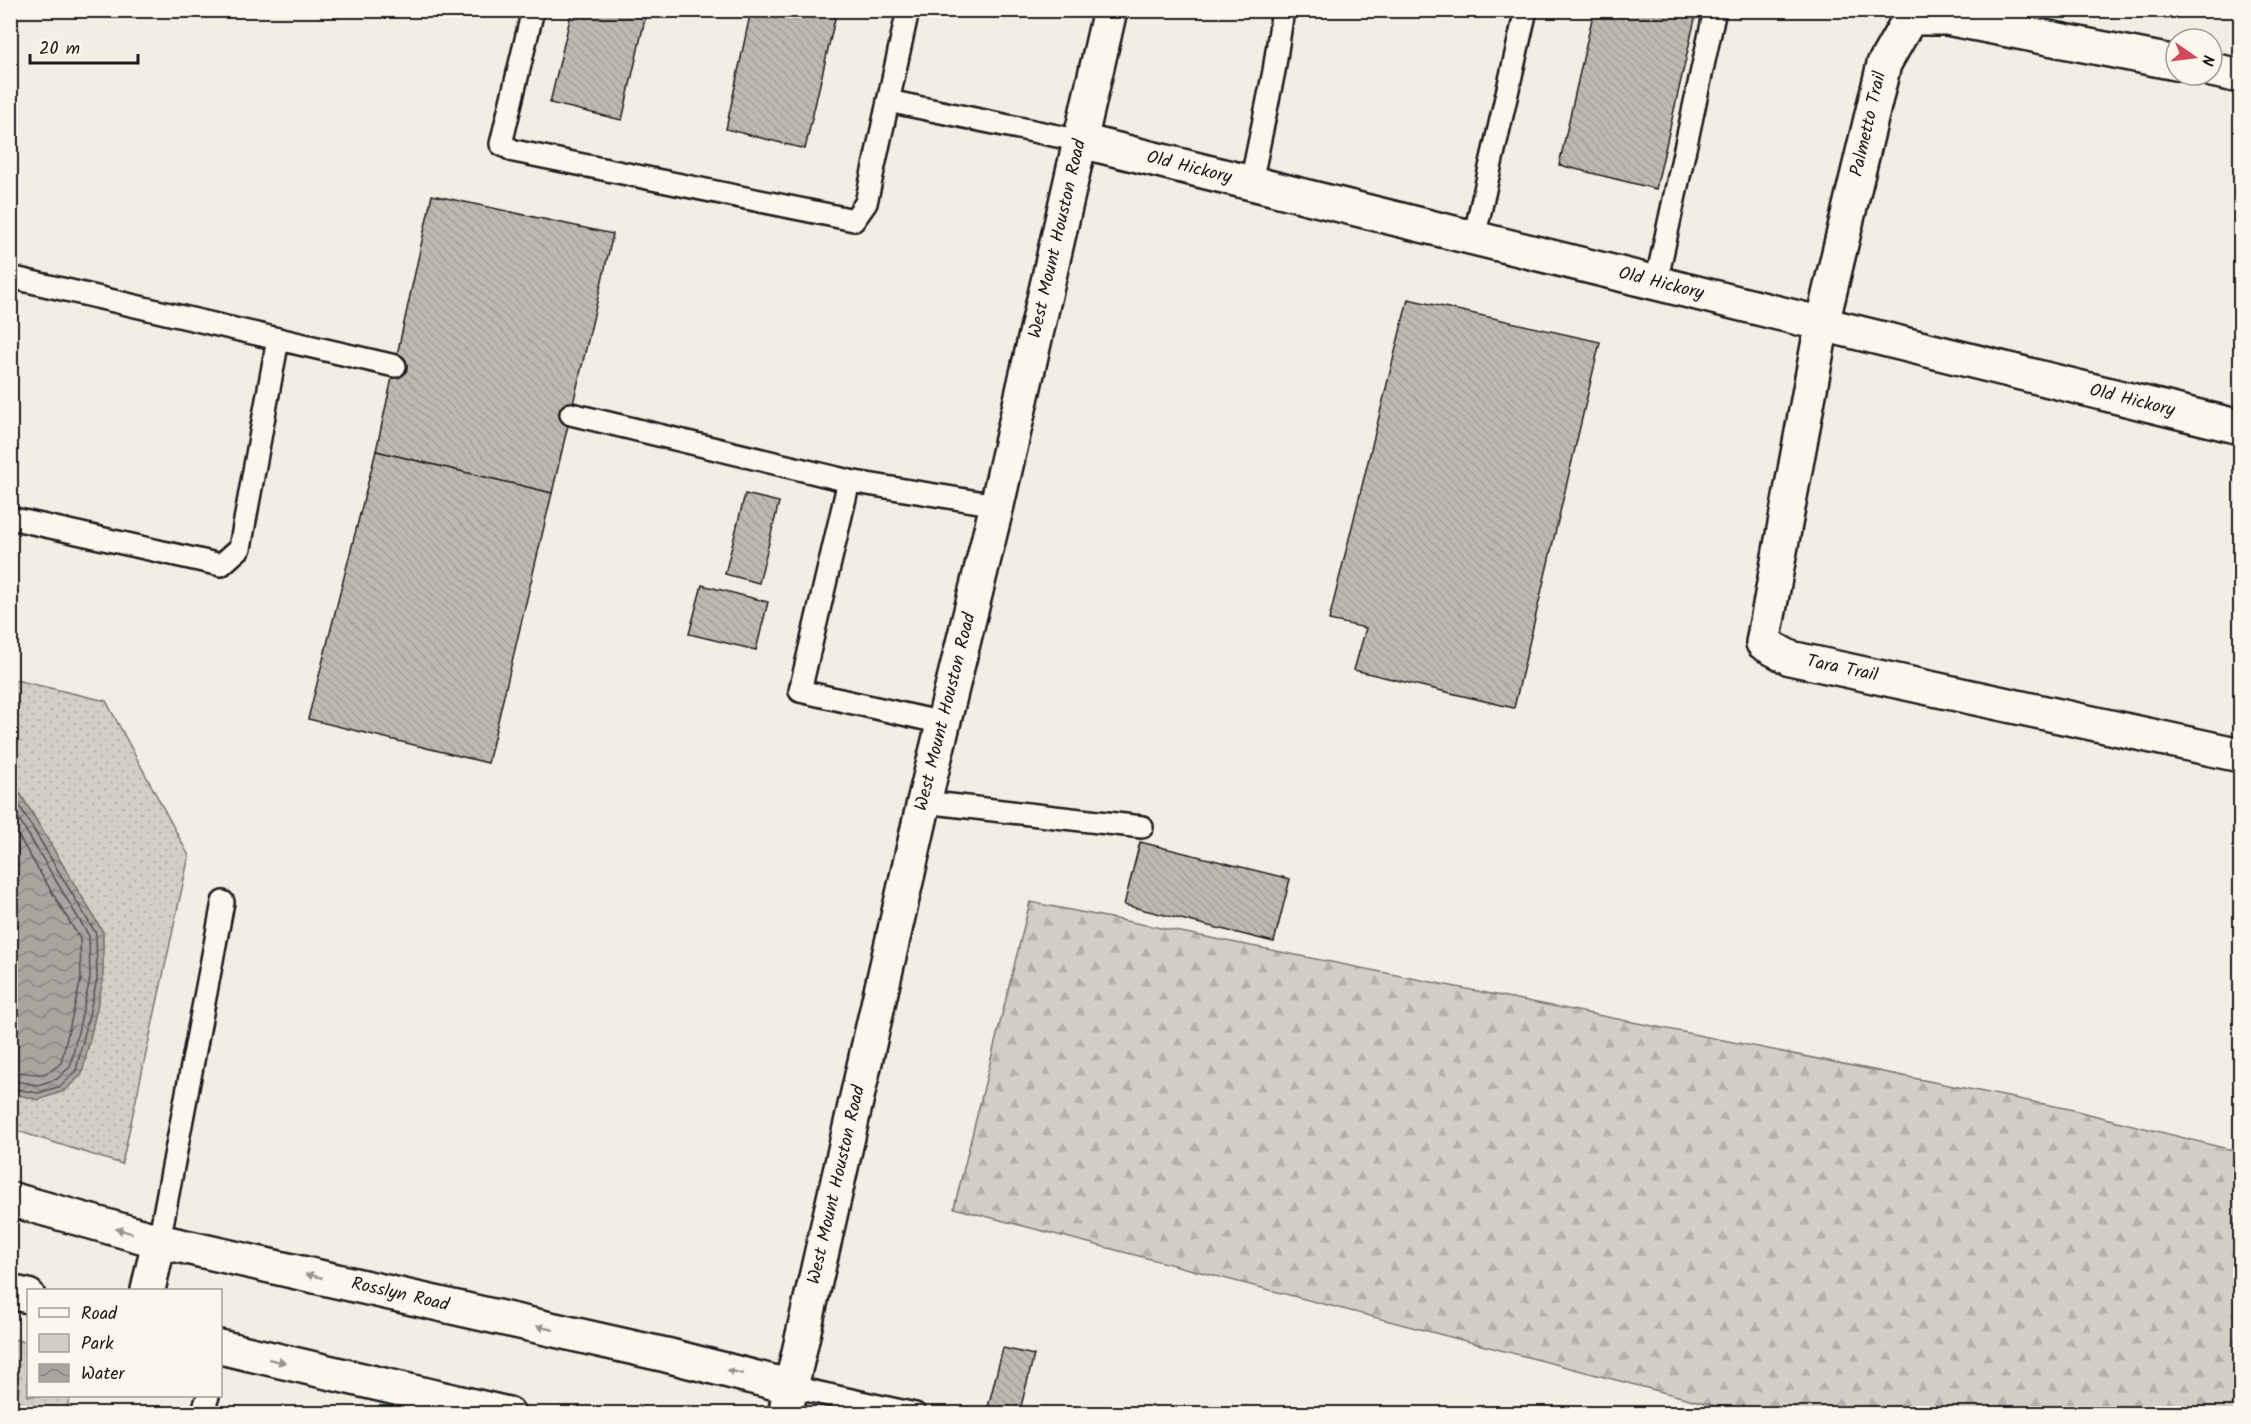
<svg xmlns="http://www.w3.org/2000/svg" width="2251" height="1424" font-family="Kalam,sans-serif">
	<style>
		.green { fill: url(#green-dots); stroke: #777671; stroke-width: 1.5 }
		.forest { fill: url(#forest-firs); stroke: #777671; stroke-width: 1.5 }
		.water { fill: url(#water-waves); stroke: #716f6b; stroke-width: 1.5 }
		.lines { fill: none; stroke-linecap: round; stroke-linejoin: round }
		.shore { stroke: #545351; stroke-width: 1.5 }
		.building { fill: url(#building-back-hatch); stroke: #1c1c1c; stroke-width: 1.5 }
		.lane-casing { stroke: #1c1c1c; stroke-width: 26 }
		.street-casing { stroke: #1c1c1c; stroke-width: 38 }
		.primary-casing { stroke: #1c1c1c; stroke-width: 38 }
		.lane { stroke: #fbf7ec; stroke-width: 21 }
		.street { stroke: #fbf7ec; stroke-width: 33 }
		.primary { stroke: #fbf7ec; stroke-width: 33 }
		.oneway { fill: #97948e }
		.labels { text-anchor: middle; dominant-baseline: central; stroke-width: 6; stroke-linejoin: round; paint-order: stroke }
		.street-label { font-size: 18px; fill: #1c1c1c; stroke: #fbf7ec }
	</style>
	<defs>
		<pattern id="green-dots" width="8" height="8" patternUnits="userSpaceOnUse" patternTransform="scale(1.5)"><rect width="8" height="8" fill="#d2cfc6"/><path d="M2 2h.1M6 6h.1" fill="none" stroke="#b4b1aa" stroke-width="1.8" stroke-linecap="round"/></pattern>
		<pattern id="forest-firs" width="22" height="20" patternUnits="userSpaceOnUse" patternTransform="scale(1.5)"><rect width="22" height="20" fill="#d2cfc6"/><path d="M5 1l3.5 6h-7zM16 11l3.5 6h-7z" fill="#b4b1aa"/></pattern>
		<pattern id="water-waves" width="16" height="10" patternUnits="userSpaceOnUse" patternTransform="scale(1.5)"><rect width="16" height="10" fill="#a9a6a0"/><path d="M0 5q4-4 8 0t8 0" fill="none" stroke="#898682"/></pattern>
		<pattern id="building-back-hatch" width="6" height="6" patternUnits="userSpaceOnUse" patternTransform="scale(1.5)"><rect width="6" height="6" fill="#bdbab1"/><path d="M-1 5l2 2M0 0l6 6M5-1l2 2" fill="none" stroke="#a29f98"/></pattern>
	</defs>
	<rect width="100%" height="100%" fill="#f2eee4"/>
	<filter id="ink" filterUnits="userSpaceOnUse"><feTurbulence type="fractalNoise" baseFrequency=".0167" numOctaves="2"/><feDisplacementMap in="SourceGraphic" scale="12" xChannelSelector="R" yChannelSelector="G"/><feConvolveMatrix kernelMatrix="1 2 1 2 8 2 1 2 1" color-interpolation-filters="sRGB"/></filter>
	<g filter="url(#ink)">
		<!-- green -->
		<g class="green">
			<polygon points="11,679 106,701 189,856 122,1164 11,1129"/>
			<polygon points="10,1338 28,1343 28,1396 70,1396 66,1413 11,1413"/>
		</g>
		<!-- forest -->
		<polygon class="forest" points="1030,902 2069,1109 2240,1152 2240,1413 1743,1413 954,1208"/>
		<!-- water -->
		<polygon class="water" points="11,778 103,932 103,981 82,1074 64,1091 38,1100 11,1093"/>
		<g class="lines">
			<!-- shore -->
			<g class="shore">
				<polyline points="10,790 96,934 97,980 76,1071 61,1086 38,1093 10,1088"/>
				<polyline points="10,804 89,936 90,979 70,1067 57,1079 38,1085 10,1080"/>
				<path d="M10,822L80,939L81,979L61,1063C41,1081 34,1072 10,1071"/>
			</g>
		</g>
		<!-- building -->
		<g class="building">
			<polygon points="572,10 647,10 622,120 550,103"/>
			<polygon points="751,10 837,10 805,149 726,129"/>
			<polygon points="1594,10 1697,10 1656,189 1559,165"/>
			<polygon points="432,195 613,234 552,493 376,451"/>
			<polygon points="1408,299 1600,342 1514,708 1354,670 1366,628 1329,620"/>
			<polygon points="376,451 552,493 488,763 308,719"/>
			<polygon points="745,494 779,502 759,583 725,574"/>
			<polygon points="702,585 768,602 756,650 689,634"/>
			<polygon points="1140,842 1290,879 1274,942 1124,905"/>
			<polygon points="1003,1348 1034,1355 1019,1414 988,1407"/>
		</g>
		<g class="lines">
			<defs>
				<g id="lane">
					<polyline points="533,10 501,144 514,151 854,220 866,203 908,10"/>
					<polyline points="888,101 1081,141"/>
					<polyline points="1251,183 1274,71 1283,10"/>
					<polyline points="1474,238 1526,10"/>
					<polyline points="10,277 395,366"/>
					<polyline points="1656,283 1715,10"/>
					<polyline points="571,414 849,481"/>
					<polyline points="10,518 221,565 240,548 278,339"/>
					<polyline points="943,723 800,691 849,481 997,505"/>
					<polyline points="924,802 1142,827"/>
					<polyline points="159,1241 223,902"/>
					<polyline points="792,1387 915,1414"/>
					<polyline points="202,1414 208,1396"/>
				</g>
				<g id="street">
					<polyline points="2176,63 1947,18 1910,18 1884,64 1822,324 1763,643 1790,658 2240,755"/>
					<polyline points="2212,70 2240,76"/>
					<polyline points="1081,141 2240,427"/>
					<polyline points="10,1199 159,1241 666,1355 792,1387"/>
					<polyline points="148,1290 159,1241"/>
					<polyline points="10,1292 28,1296"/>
					<polyline points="220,1347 508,1414"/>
				</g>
				<polyline id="primary" points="785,1414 924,802 997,505 1110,10"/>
			</defs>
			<!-- lane casing -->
			<use href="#lane" class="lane-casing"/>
			<!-- street casing -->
			<use href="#street" class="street-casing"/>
			<!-- primary casing -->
			<use href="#primary" class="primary-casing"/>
			<!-- lane -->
			<use href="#lane" class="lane"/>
			<!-- street -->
			<use href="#street" class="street"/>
			<!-- primary -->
			<use href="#primary" class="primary"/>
		</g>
		<!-- one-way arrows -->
		<defs><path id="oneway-solid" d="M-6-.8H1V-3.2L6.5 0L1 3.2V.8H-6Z" transform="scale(1.5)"/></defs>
		<g class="oneway">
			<use href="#oneway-solid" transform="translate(124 1231) rotate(-165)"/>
			<use href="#oneway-solid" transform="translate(314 1276) rotate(-167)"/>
			<use href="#oneway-solid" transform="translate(545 1328) rotate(-167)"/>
			<use href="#oneway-solid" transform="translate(277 1361) rotate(13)"/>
			<use href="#oneway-solid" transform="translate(735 1372) rotate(-166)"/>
		</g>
	</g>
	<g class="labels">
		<!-- street labels -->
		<g class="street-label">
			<text transform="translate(1869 124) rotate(-77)">Palmetto Trail</text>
			<text transform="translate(1189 168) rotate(14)">Old Hickory</text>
			<text transform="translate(1058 239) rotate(-77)">West Mount Houston Road</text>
			<text transform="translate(1661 284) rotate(14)">Old Hickory</text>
			<text transform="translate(2132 401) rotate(14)">Old Hickory</text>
			<text transform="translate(1842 669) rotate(12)">Tara Trail</text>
			<text transform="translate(946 712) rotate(-76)">West Mount Houston Road</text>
			<text transform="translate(837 1185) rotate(-77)">West Mount Houston Road</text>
			<text transform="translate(400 1295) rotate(13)">Rosslyn Road</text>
		</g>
	</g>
	<!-- margin -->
	<rect width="2251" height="1424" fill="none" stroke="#fbf7ec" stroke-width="36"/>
	<rect x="18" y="18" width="2215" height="1388" fill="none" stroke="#1c1c1c" stroke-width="2" filter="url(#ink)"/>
	<!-- legend -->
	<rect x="27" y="1289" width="195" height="108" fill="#fbf7ec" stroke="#a29f99" stroke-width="1.5"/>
	<rect x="39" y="1308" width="30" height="9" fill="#fbf7ec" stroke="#a29f99" stroke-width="1.5"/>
	<text x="81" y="1319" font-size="18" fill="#1c1c1c">Road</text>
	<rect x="39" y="1334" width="30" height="18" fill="#d2cfc6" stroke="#a29f99" stroke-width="1.5"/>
	<text x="81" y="1349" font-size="18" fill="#1c1c1c">Park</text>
	<rect x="39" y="1364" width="30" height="18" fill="url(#water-waves)" stroke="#a29f99" stroke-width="1.5"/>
	<text x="81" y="1379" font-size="18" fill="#1c1c1c">Water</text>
	<!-- north arrow -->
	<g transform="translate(2194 57) rotate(104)"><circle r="28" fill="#fbf7ec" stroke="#a29f99" stroke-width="1.5"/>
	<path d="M0-4.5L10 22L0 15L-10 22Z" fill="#d1495b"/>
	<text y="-9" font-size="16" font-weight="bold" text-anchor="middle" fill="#1c1c1c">N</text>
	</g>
	<!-- scale -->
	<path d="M30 54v9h108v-9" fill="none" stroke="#1c1c1c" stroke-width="3"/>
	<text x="39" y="54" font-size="18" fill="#1c1c1c" stroke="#fbf7ec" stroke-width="4.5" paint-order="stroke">20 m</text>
</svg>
